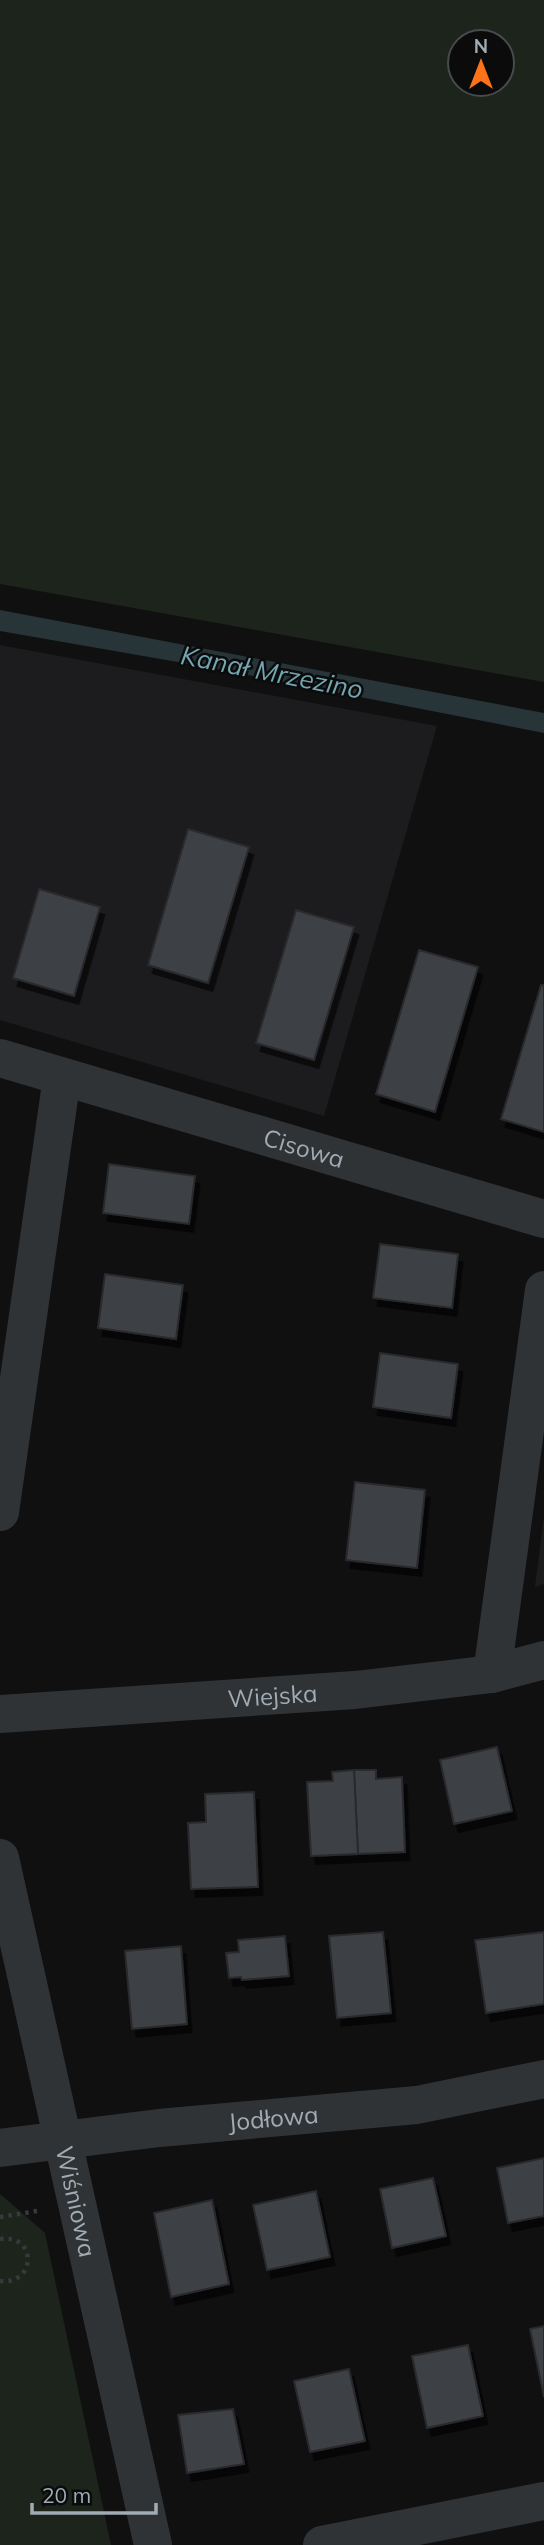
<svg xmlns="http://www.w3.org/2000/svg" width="544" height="2545" font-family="Mulish,sans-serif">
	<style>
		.built { fill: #1c1c1e }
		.green { fill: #1d241c; fill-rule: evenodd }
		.water { fill: #273538 }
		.building { fill: #3e4144; stroke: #292a2d; stroke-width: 2; filter: url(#shadow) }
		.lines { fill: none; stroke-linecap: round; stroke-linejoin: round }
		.path { stroke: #363a3d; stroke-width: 4.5; stroke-dasharray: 3.5 5; stroke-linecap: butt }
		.minor { stroke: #303336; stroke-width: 38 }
		.labels { text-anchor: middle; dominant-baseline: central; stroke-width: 5; stroke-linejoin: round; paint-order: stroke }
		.street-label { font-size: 24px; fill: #a0abb3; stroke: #0b0b0c }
		.water-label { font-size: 26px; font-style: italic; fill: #73a6b2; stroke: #0b0b0c }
	</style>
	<defs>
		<filter id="shadow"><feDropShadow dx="4.5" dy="8" stdDeviation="0" flood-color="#0009"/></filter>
	</defs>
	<rect width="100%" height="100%" fill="#101011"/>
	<!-- built -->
	<g class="built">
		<polygon points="0,645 437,726 324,1116 0,1020"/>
		<polygon points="544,1516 544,1584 535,1587"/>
	</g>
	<!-- green -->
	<g class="green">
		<path d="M0,0H544V682L0,584ZM502,42V84H460V42Z"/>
		<polygon points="0,2194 45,2233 111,2545 0,2545"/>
	</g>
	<!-- water -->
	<polygon class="water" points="0,610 544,713 544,733 212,668 0,631"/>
	<!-- building -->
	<g class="building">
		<polygon points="188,829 249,847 208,983 148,965"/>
		<polygon points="39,889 100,907 74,996 13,978"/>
		<polygon points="296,910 354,927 314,1060 256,1043"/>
		<polygon points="419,950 478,967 435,1112 376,1094"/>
		<polygon points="541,985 544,985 544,1132 501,1119"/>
		<polygon points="109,1164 195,1176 189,1224 103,1213"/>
		<polygon points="380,1244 458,1254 452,1308 373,1298"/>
		<polygon points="105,1274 183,1285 176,1339 98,1328"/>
		<polygon points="380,1353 458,1364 451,1418 373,1407"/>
		<polygon points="355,1482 425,1490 417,1568 346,1560"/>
		<polygon points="497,1747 512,1811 454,1824 440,1760"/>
		<polygon points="354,1770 376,1770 376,1779 402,1777 405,1852 358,1854"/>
		<polygon points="354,1770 358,1854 311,1856 307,1782 333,1781 332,1772"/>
		<polygon points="254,1792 258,1887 191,1889 188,1823 206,1822 205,1794"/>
		<polygon points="383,1932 391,2013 337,2018 329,1936"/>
		<polygon points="544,1932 544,2004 486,2013 475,1940"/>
		<polygon points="285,1936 289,1976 242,1980 241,1977 229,1978 226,1953 239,1952 238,1940"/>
		<polygon points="181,1946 187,2024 132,2029 125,1951"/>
		<polygon points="544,2158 544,2216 508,2223 497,2168"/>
		<polygon points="433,2178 446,2236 392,2248 380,2189"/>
		<polygon points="316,2191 330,2257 267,2270 253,2205"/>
		<polygon points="212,2200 229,2284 171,2297 154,2213"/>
		<polygon points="544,2326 544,2397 530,2329"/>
		<polygon points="468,2345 483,2416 427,2428 412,2356"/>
		<polygon points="349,2369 365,2441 310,2452 294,2381"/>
		<polygon points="233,2409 244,2464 187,2473 178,2415"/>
	</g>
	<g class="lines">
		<!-- path -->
		<g class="path">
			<polyline points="0,2217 37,2211"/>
			<path d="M0,2239C37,2233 37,2285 0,2281"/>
		</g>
		<!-- minor -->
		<g class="minor">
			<path id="s1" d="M0,1058L544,1219"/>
			<polyline points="0,1512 62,1077"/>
			<polyline points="492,1674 544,1290"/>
			<path id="s2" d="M0,1714L355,1690L492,1674L544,1660"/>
			<path id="s3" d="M0,1858L153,2545"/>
			<path id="s4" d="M0,2148L159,2128L417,2105L544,2079"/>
			<polyline points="322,2545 544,2501"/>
		</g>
	</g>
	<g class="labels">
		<!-- street labels -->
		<g class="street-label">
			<text stroke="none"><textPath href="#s1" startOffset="317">Cisowa</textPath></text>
			<text stroke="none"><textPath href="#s2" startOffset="273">Wiejska</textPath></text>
			<text stroke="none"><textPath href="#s4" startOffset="275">Jodłowa</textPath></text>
			<text stroke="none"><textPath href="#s3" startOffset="352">Wiśniowa</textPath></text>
		</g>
		<!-- water labels -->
		<g class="water-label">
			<text transform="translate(272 672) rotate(11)">Kanał Mrzezino</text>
		</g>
	</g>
	<!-- north arrow -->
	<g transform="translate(481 63)"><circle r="33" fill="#0b0b0c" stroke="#474b4f" stroke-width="2"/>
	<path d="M0-5L12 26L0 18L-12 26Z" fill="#fe721a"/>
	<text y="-10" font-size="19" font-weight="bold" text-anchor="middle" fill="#a0abb3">N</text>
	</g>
	<!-- scale -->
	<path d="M32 2503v10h124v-10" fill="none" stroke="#a0abb3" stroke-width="3.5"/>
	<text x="42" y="2503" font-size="21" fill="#a0abb3" stroke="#0b0b0c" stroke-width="5" paint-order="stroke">20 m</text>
</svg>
